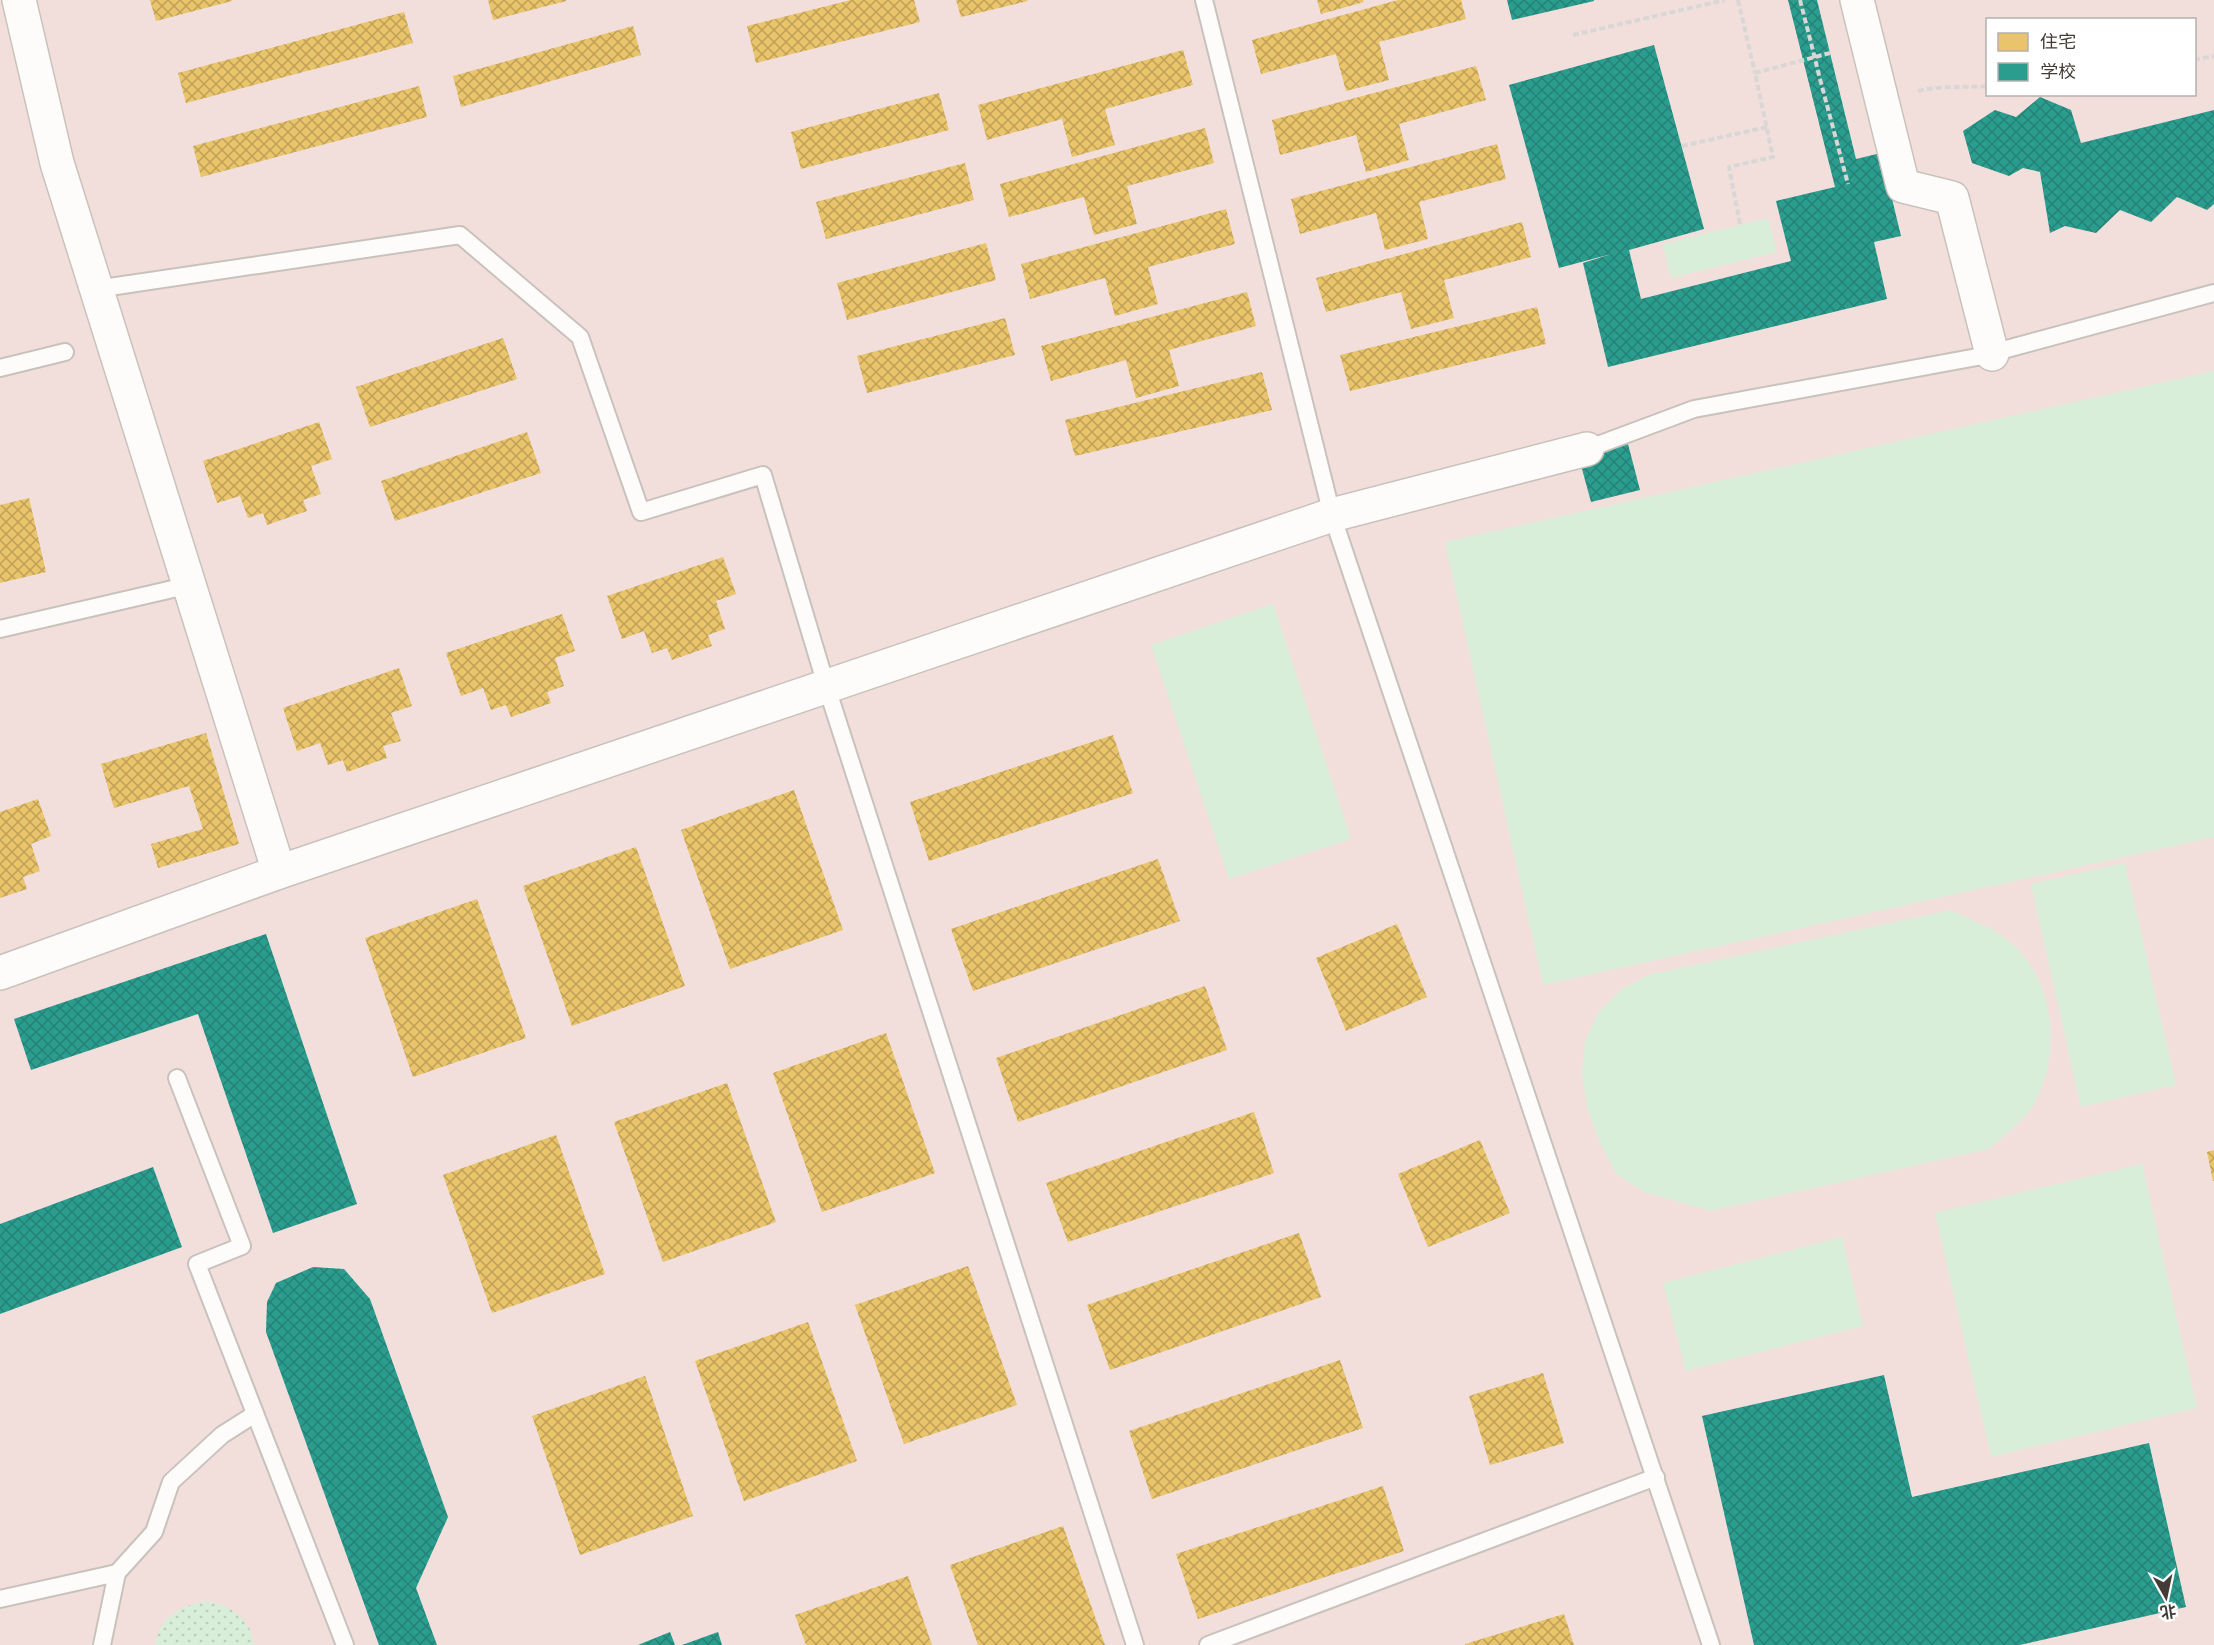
<svg xmlns="http://www.w3.org/2000/svg" width="2214" height="1645" font-family="'PT Sans Narrow','Noto Sans SC',sans-serif">
	<style>
		.education { fill: #f2dfdb; fill-rule: evenodd }
		.grass { fill: url(#grass-dots) }
		.park { fill: #d8eed9 }
		.homes { fill: url(#homes-cross-hatch) }
		.schools { fill: url(#schools-cross-hatch) }
		.lines { fill: none; stroke-linecap: round; stroke-linejoin: round }
		.service-casing { stroke: #c9c2bc; stroke-width: 20 }
		.minor-casing { stroke: #c9c2bc; stroke-width: 36 }
		.path { stroke: #d9d7d5; stroke-width: 4; stroke-dasharray: 6 3; stroke-linecap: butt }
		.service { stroke: #fefcfb; stroke-width: 16 }
		.minor { stroke: #fefcfb; stroke-width: 33 }
		.path-bridge { stroke: #d9d7d5; stroke-width: 4; stroke-dasharray: 6 3; stroke-linecap: butt }
	</style>
	<defs>
		<pattern id="grass-dots" width="8" height="8" patternUnits="userSpaceOnUse" patternTransform="scale(1.5)"><rect width="8" height="8" fill="#d8eed9"/><path d="M2 2h.1M6 6h.1" fill="none" stroke="#bbcdbb" stroke-width="1.8" stroke-linecap="round"/></pattern>
		<pattern id="homes-cross-hatch" width="8" height="8" patternUnits="userSpaceOnUse" patternTransform="scale(1.5)"><rect width="8" height="8" fill="#e9c46a"/><path d="M0 0l8 8M0 8l8-8" fill="none" stroke="#bea058"/></pattern>
		<pattern id="schools-cross-hatch" width="8" height="8" patternUnits="userSpaceOnUse" patternTransform="scale(1.5)"><rect width="8" height="8" fill="#2a9d8f"/><path d="M0 0l8 8M0 8l8-8" fill="none" stroke="#268176"/></pattern>
	</defs>
	<rect width="100%" height="100%" fill="#f6eee7"/>
	<!-- education -->
	<path class="education" d="M0,0H2214V1645H0ZM1988,20H2194V94H1988Z"/>
	<!-- grass -->
	<path class="grass" d="M206,1601C230,1605 251,1618 254,1645H156C157,1618 182,1605 206,1601Z"/>
	<!-- park -->
	<g class="park">
		<polygon points="1768,218 1777,252 1671,278 1663,244"/>
		<polygon points="2214,371 2214,837 1543,985 1445,542"/>
		<polygon points="1273,604 1351,839 1229,879 1151,645"/>
		<polygon points="2125,863 2176,1085 2081,1107 2031,884"/>
		<path d="M1951,910C1970,920 1995,928 2011,943C2055,980 2062,1055 2034,1104C2024,1122 2004,1135 1989,1149L1711,1211L1644,1192L1616,1174L1601,1145L1587,1109L1582,1072L1585,1041L1598,1013L1622,989L1648,975Z"/>
		<polygon points="2142,1164 2197,1408 1991,1457 1935,1213"/>
		<polygon points="1842,1237 1863,1326 1686,1371 1663,1283"/>
	</g>
	<!-- homes -->
	<g class="homes">
		<polygon points="150,0 232,0 232,1 156,21"/>
		<polygon points="488,0 566,0 566,1 493,20"/>
		<polygon points="851,0 914,0 920,22 756,63 747,26"/>
		<polygon points="956,0 1027,0 1028,1 961,17"/>
		<polygon points="1317,0 1363,0 1364,2 1321,14"/>
		<polygon points="1398,0 1461,0 1466,19 1379,42 1389,80 1346,91 1336,54 1261,74 1252,40"/>
		<polygon points="404,12 413,43 186,103 178,73"/>
		<polygon points="633,26 641,55 461,107 453,76"/>
		<polygon points="1183,50 1193,85 1105,109 1115,145 1072,157 1062,119 987,140 978,105"/>
		<polygon points="1476,66 1486,100 1399,124 1409,160 1366,172 1356,135 1280,155 1272,120"/>
		<polygon points="419,86 427,117 201,177 193,146"/>
		<polygon points="939,93 949,130 801,169 791,132"/>
		<polygon points="1205,128 1214,163 1127,186 1137,224 1094,235 1084,197 1009,217 1000,184"/>
		<polygon points="1497,144 1506,179 1419,202 1428,239 1385,250 1376,213 1300,234 1291,199"/>
		<polygon points="965,163 974,200 826,239 816,202"/>
		<polygon points="1226,209 1235,244 1148,267 1158,304 1115,316 1105,278 1030,299 1021,264"/>
		<polygon points="1522,222 1531,257 1444,280 1454,318 1411,329 1401,292 1326,312 1316,278"/>
		<polygon points="986,243 996,280 847,320 837,283"/>
		<polygon points="1247,292 1256,326 1169,350 1179,386 1136,398 1126,360 1051,381 1041,346"/>
		<polygon points="1537,307 1546,344 1350,391 1340,355"/>
		<polygon points="1005,318 1015,355 867,393 857,356"/>
		<polygon points="503,338 517,379 370,427 356,387"/>
		<polygon points="1262,372 1272,410 1075,456 1065,420"/>
		<polygon points="319,422 332,459 311,466 321,494 303,500 307,511 267,525 263,513 248,518 240,496 217,503 203,461"/>
		<polygon points="527,432 541,473 395,521 381,481"/>
		<polygon points="29,498 46,572 0,583 0,505"/>
		<polygon points="723,557 736,594 716,601 725,629 708,635 712,646 672,660 667,648 652,653 644,631 622,639 607,596"/>
		<polygon points="562,614 575,651 555,658 564,686 547,692 551,703 511,717 506,705 491,710 483,688 461,696 446,653"/>
		<polygon points="399,668 412,706 391,713 401,741 383,746 387,758 347,772 343,760 328,765 320,743 297,751 283,708"/>
		<polygon points="206,733 239,844 158,868 151,844 203,829 189,786 114,808 101,764"/>
		<polygon points="1113,735 1133,793 929,861 910,802"/>
		<polygon points="794,790 843,930 730,969 681,830"/>
		<polygon points="38,799 51,836 31,844 40,871 23,877 27,889 0,898 0,812"/>
		<polygon points="636,847 685,986 572,1026 523,886"/>
		<polygon points="1158,859 1180,921 973,991 951,929"/>
		<polygon points="477,899 526,1038 413,1077 365,938"/>
		<polygon points="1397,924 1427,997 1346,1031 1316,958"/>
		<polygon points="1205,986 1227,1050 1018,1122 996,1058"/>
		<polygon points="886,1033 935,1173 822,1212 773,1073"/>
		<polygon points="727,1083 776,1222 663,1262 614,1122"/>
		<polygon points="1254,1112 1274,1173 1068,1242 1046,1183"/>
		<polygon points="556,1135 605,1274 492,1313 443,1175"/>
		<polygon points="1480,1140 1510,1213 1428,1247 1398,1174"/>
		<polygon points="2214,1150 2214,1181 2213,1181 2207,1152"/>
		<polygon points="1299,1233 1321,1297 1110,1370 1087,1305"/>
		<polygon points="968,1266 1017,1405 904,1444 855,1305"/>
		<polygon points="808,1322 857,1461 744,1501 695,1361"/>
		<polygon points="1340,1360 1363,1428 1152,1499 1129,1431"/>
		<polygon points="1543,1373 1564,1443 1490,1465 1469,1396"/>
		<polygon points="645,1376 693,1516 580,1555 532,1416"/>
		<polygon points="1383,1486 1404,1551 1198,1619 1176,1554"/>
		<polygon points="1063,1526 1105,1645 978,1645 950,1565"/>
		<polygon points="908,1576 932,1645 806,1645 795,1615"/>
		<polygon points="1564,1614 1574,1645 1465,1645 1465,1644"/>
	</g>
	<!-- schools -->
	<g class="schools">
		<polygon points="1507,0 1594,0 1594,1 1512,20"/>
		<polygon points="1788,0 1817,0 1856,159 1881,153 1901,236 1874,242 1887,299 1608,367 1583,263 1611,254 1559,268 1509,85 1654,45 1704,229 1629,250 1641,299 1791,261 1776,201 1835,187"/>
		<polygon points="2040,97 2071,110 2081,143 2214,110 2214,204 2207,210 2177,197 2151,222 2120,210 2096,233 2065,226 2050,233 2040,172 2023,168 2009,176 1972,163 1963,131 1995,110 2016,117"/>
		<polygon points="1628,444 1640,490 1591,502 1579,458"/>
		<polygon points="266,934 357,1204 273,1233 198,1014 31,1070 14,1019"/>
		<polygon points="153,1167 182,1247 0,1314 0,1224"/>
		<polygon points="313,1267 344,1269 370,1299 448,1517 416,1588 437,1645 379,1645 266,1332 267,1302 276,1283"/>
		<polygon points="1884,1375 1912,1497 2149,1443 2186,1607 2020,1645 1754,1645 1702,1416"/>
		<polygon points="670,1632 675,1645 638,1645"/>
		<polygon points="718,1632 722,1645 682,1645"/>
	</g>
	<g class="lines">
		<defs>
			<g id="service">
				<polyline points="1204,0 1332,515 1711,1645"/>
				<polyline points="96,289 460,235 580,337 641,512 763,475 826,685 1135,1645"/>
				<polyline points="0,368 65,352"/>
				<polyline points="1587,449 1694,409 1977,357 2214,293"/>
				<polyline points="0,629 190,585"/>
				<polyline points="177,1078 242,1246 197,1264 345,1645"/>
				<polyline points="117,1573 154,1532 171,1482 222,1435 255,1414"/>
				<polyline points="0,1599 117,1573 102,1645"/>
				<polyline points="1208,1645 1656,1477"/>
			</g>
			<g id="minor">
				<polyline points="19,0 57,163 279,872"/>
				<polyline points="1857,0 1903,186 1952,198 1992,354"/>
				<polyline points="0,973 279,872 1332,515 1587,449"/>
			</g>
		</defs>
		<!-- service casing -->
		<use href="#service" class="service-casing"/>
		<!-- minor casing -->
		<use href="#minor" class="minor-casing"/>
		<!-- path -->
		<g class="path">
			<polyline points="1738,0 1755,73"/>
			<polyline points="1800,0 1809,35"/>
			<polyline points="1573,35 1725,0"/>
			<polyline points="2194,60 2214,56"/>
			<polyline points="1820,79 1848,184"/>
			<path d="M1918,91C1941,85 1963,88 1988,86"/>
			<polyline points="1682,146 1767,127"/>
			<polyline points="1740,224 1729,167 1773,157 1755,73 1830,53"/>
		</g>
		<!-- service -->
		<use href="#service" class="service"/>
		<!-- minor -->
		<use href="#minor" class="minor"/>
		<!-- path-bridge -->
		<polyline class="path-bridge" points="1809,35 1820,79"/>
	</g>
	<!-- legend -->
	<rect x="1986" y="18" width="210" height="78" fill="#ffffff" stroke="#b4b1ae" stroke-width="1.5"/>
	<rect x="1998" y="33" width="30" height="18" fill="#e9c46a" stroke="#b4b1ae" stroke-width="1.5"/>
	<text x="2040" y="48" font-size="18" fill="#433b35">住宅</text>
	<rect x="1998" y="63" width="30" height="18" fill="#2a9d8f" stroke="#b4b1ae" stroke-width="1.5"/>
	<text x="2040" y="78" font-size="18" fill="#433b35">学校</text>
	<!-- north arrow -->
	<g transform="translate(2166 1597) rotate(171)" stroke="#ffffff" stroke-width="4.5" paint-order="stroke">
	<path d="M0-4.5L10 22L0 15L-10 22Z" fill="#433b35"/>
	<text y="-9" font-size="16" font-weight="bold" text-anchor="middle" fill="#433b35">北</text>
	</g>
</svg>
